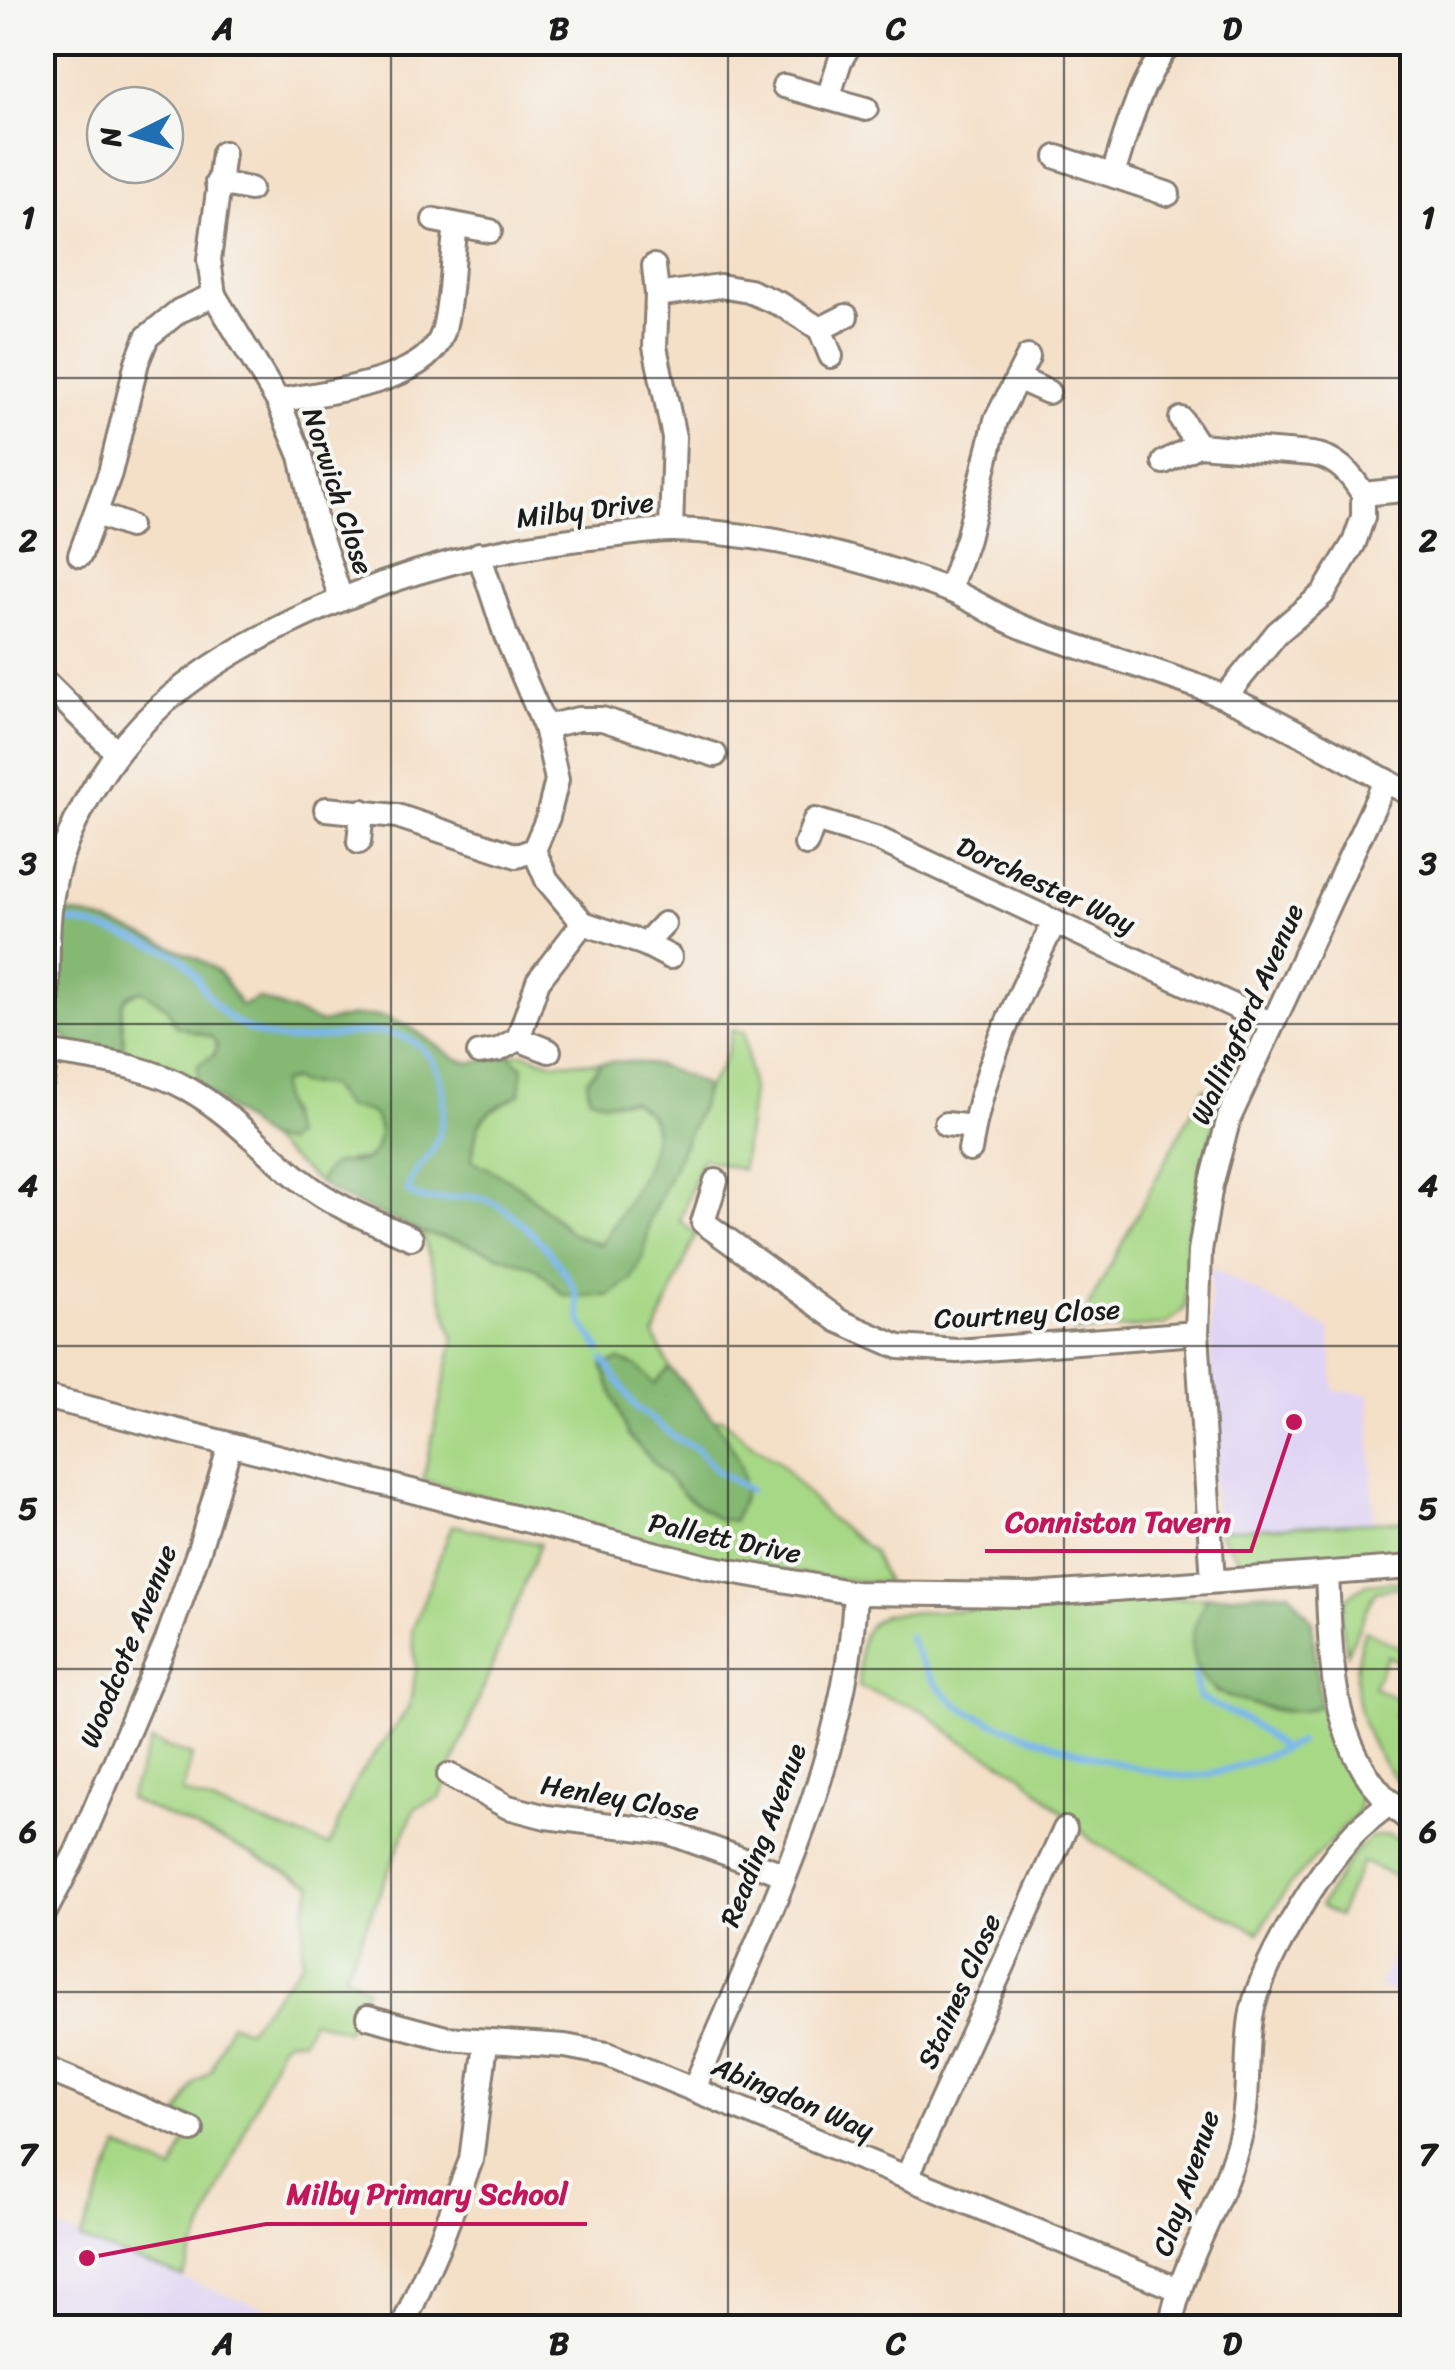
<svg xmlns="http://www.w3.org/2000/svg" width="1455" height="2370" font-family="Sriracha,sans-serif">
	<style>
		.built { fill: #e0d4f4 }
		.green { fill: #a7d886; stroke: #627a51; stroke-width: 2.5 }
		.forest { fill: #85b873; stroke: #506a48; stroke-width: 2.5 }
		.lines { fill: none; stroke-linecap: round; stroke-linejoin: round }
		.stream { stroke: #7cb7ee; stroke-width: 6 }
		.minor-casing { stroke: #887e72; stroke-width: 28 }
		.minor { stroke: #fff; stroke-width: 22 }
		.grid { fill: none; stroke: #1c1c1c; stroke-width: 2.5; stroke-opacity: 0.55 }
		.labels { text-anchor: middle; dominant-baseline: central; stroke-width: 8; stroke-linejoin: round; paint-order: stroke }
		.street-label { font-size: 28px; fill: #1c1c1c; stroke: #f6f6f2 }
		.leader { fill: none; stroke: #c2185b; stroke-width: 4 }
		.callout-dot { fill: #c2185b; stroke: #f6f6f2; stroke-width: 4 }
		.callout-label { font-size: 30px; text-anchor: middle; font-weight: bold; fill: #c2185b; stroke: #f6f6f2; stroke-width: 8; stroke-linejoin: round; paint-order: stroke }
		.neatline { fill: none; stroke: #1c1c1c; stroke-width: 4 }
		.grid-label { font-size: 32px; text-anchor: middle; font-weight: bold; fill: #1c1c1c }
	</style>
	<rect width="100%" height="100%" fill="#f6f6f2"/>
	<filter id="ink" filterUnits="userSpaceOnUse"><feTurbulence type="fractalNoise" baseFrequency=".01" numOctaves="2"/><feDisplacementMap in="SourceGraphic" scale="20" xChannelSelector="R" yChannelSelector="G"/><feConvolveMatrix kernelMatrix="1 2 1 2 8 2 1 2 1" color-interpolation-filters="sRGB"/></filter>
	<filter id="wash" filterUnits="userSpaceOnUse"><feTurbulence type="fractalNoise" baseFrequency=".0048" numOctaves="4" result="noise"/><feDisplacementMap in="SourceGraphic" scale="40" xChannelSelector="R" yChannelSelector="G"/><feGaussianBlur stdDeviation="2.25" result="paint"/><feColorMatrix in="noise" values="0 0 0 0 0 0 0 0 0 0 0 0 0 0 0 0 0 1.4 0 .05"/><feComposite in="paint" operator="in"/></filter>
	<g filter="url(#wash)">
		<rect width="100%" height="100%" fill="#f4dfc7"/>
		<!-- built -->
		<g class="built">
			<polygon points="1210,1267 1330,1330 1334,1390 1369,1394 1374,1522 1217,1530 1213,1475"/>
			<polygon points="1412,1912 1412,2001 1379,1986"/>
			<polygon points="42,2223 199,2285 319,2327 43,2327"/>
		</g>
		<!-- green -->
		<g class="green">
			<path d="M144,991L167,1008L176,1026L212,1037L218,1046L197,1084L122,1054C130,1030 106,995 144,991Z"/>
			<path d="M732,1030L744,1032L752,1091L742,1170L702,1158L680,1221L696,1234L654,1336L670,1368L654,1384L619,1360L736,1453L713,1420L722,1418L745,1439L779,1462L826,1515L872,1551L887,1583L828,1578L723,1562L423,1480L454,1338L422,1233L459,1241L536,1268L565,1296L644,1255L650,1219L701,1106C704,1088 710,1084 719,1070C727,1058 729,1044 732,1030Z"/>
			<path d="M523,1053L550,1062L601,1063L587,1080L604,1102L631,1100C636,1104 645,1109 649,1115C670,1144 617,1218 602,1245L572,1234L517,1184L472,1160C478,1114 479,1117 520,1094L509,1055Z"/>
			<path d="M292,1079L300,1084L329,1085C338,1104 351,1105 368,1111C381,1115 381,1138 376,1148C374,1153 369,1156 365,1160H349L319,1183L266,1139L289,1116L279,1097L280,1083Z"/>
			<polygon points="1204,1088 1221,1095 1187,1236 1186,1307 1166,1325 1075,1332"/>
			<polygon points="1412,1520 1412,1554 1244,1566 1217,1530"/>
			<polygon points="452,1525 540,1544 440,1798 415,1808 345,1975 367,1988 347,2031 312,2020 302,2040 287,2039 280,2046 183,2277 80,2240 119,2147 173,2171 193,2123 179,2114 194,2084 211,2071 230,2023 247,2030 302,1962 304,1913 313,1885 225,1841 128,1799 151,1741 192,1756 182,1793 329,1846 357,1778 409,1708 416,1670 412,1631"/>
			<polygon points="1410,1580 1411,1585 1375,1591 1347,1653 1341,1618 1346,1598 1367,1584"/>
			<path d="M1206,1597L1192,1640L1215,1692C1247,1702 1288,1722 1320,1705L1335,1749L1361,1791L1358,1812L1286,1889L1259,1932L1178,1891L1091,1840L1022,1774L960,1740L924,1711L859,1687C861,1655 853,1629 886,1614Z"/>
			<path d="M1365,1630L1412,1654V1668L1387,1656L1373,1687L1401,1701L1394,1717L1412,1727V1796C1365,1752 1342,1692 1365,1630Z"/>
			<polygon points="1389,1835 1412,1846 1412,1884 1362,1862 1338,1916 1320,1906 1352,1855 1371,1837"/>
		</g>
		<!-- forest -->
		<g class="forest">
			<path d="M69,913C95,915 201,955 218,972C227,981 234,996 241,1006L258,998L321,1023L353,1016H382L410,1027L455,1058L470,1063L509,1055L523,1067L520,1094C479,1117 478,1114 472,1160L517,1184L572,1234L601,1245C617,1218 670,1144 650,1115C646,1110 637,1104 631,1100L604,1102L589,1096L587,1080L601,1063C643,1058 667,1066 705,1086L701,1106L650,1219L644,1255L631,1280L608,1296H565L536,1268L459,1241L422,1233L338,1196L319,1183C332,1151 348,1168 365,1160C380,1153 386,1119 369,1112C362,1109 353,1109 345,1107L329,1085L300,1084L292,1079L281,1083C279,1102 289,1118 293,1137L285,1143L266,1139L197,1084L198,1065L215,1054L217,1045L212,1037L176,1026L167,1008L143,991C106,995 130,1030 122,1054L72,1044L56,1027L60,915Z"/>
			<path d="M619,1360L637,1366L654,1384L670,1368C695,1398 747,1448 744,1490C744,1500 737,1511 734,1521L718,1519L685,1496L628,1435L602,1365Z"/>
			<path d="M1289,1591L1312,1621L1320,1705C1301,1715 1286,1711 1267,1707C1229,1700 1191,1688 1192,1642C1192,1628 1201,1610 1206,1597Z"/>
		</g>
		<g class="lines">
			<!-- stream -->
			<g class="stream">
				<path d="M60,920C84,923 166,945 183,960C193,968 198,981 205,991C220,1014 239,1028 265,1036C319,1053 400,1002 435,1065C448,1088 445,1124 434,1147C426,1163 408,1174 408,1192C429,1209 460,1191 484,1199C514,1208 558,1258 573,1286C580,1298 577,1312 583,1324C588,1332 595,1342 600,1350"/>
				<polyline points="604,1360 635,1406 674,1437 696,1448 717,1471 750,1490"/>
				<path d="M909,1636C920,1664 933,1685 957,1704C989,1728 1158,1781 1197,1776C1231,1771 1267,1756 1299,1742"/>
				<polyline points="1194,1673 1199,1698 1248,1721 1282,1748"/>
			</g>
		</g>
	</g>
	<g filter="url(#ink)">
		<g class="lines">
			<defs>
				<g id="minor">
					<polyline points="784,86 866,109"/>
					<polyline points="828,98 840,61 851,42"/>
					<polyline points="1057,157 1168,194"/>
					<path d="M1113,175C1127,128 1140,82 1170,42"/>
					<polyline points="217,183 250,189"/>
					<polyline points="434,220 490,231"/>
					<polyline points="654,266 657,295"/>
					<polyline points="214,295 209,260 223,153"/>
					<polyline points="820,329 846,316"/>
					<polyline points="1019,379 1048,392"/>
					<path d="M278,401C322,392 428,384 443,332C452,299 451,259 456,225"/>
					<polyline points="1181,419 1198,445"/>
					<path d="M1164,462L1198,445L1312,454C1336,457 1351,474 1363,494L1412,489"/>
					<polyline points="97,514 129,526"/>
					<polyline points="671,530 674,437 655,347 657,295 720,286 749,291 782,305 820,329 831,356"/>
					<polyline points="80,555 110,473 137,362 147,337 179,311 214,295 278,401 301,456 317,526 341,599"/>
					<polyline points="949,590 967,539 996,420 1028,357"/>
					<polyline points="42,679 116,752"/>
					<polyline points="1225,697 1277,633 1323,594 1354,543 1363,517 1363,494"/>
					<polyline points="545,727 578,719 602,719 715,755"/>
					<polyline points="326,809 397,816 517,856 534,850"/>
					<polyline points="359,842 362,811"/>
					<polyline points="806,844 815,820 878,839 1272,1024"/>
					<polyline points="583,923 645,944"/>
					<polyline points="664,924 645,944 670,957"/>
					<polyline points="518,1039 549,1051"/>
					<path d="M48,1052C95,1060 146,1065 188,1089C231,1113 264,1151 302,1181C334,1207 373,1221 411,1238"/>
					<polyline points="479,1053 498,1050 518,1039 538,981 583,923 547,880 534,850 548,817 557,780 545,727 506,636 479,554"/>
					<path d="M42,1082C56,1003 35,922 65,846C113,727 192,668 306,615C406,569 501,545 610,536C630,534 651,530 672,530C764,532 860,557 946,589C974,599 998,618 1025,628C1091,653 1160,670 1225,697C1289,725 1351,762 1412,795"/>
					<polyline points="946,1124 974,1127"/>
					<path d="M970,1150C983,1064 1017,1000 1054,923"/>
					<polyline points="716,1181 703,1222 839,1321 899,1347 957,1351 1197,1333"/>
					<polyline points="42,1396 708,1567 855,1593 1033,1595 1412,1567"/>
					<path d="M1327,1575C1332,1668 1328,1760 1412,1822"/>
					<polyline points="1213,1581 1197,1333 1200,1251 1211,1185 1229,1118 1386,780"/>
					<polyline points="449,1775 508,1807 546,1817 667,1832 783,1874"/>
					<polyline points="42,1918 77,1851 167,1640 199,1550 230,1445"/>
					<polyline points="368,2017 446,2038 565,2046 607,2054 1180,2290"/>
					<polyline points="42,2067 192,2130"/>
					<path d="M694,2089C759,1933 848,1765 855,1593"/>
					<polyline points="907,2177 1065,1829"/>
					<polyline points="402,2328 440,2242 471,2160 486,2043"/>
					<path d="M1170,2328C1182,2259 1225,2200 1241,2133C1250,2096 1245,2056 1251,2018C1258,1969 1320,1868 1355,1832C1366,1821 1379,1812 1391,1802"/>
				</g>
			</defs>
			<!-- minor casing -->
			<use href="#minor" class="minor-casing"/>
			<!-- minor -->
			<use href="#minor" class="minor"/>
		</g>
	</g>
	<!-- grid -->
	<path class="grid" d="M391,42V2328M728,42V2328M1064,42V2328M42,378H1412M42,701H1412M42,1024H1412M42,1346H1412M42,1669H1412M42,1992H1412"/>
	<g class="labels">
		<!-- street labels -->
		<g class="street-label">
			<text transform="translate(338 491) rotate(72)">Norwich Close</text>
			<text transform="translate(585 510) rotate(-7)">Milby Drive</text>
			<text transform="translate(1046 885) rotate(25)">Dorchester Way</text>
			<text transform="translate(1247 1014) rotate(-66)">Wallingford Avenue</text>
			<text transform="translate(1027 1314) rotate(-3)">Courtney Close</text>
			<text transform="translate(725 1538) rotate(12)">Pallett Drive</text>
			<text transform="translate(128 1646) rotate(-68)">Woodcote Avenue</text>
			<text transform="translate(620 1798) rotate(10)">Henley Close</text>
			<text transform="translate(763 1835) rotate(-69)">Reading Avenue</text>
			<text transform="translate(959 1991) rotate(-66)">Staines Close</text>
			<text transform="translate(793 2098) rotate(23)">Abingdon Way</text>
			<text transform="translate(1186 2183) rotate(-71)">Clay Avenue</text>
		</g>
	</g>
	<!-- callouts -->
	<path class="leader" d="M1294 1422L1251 1551H985M87 2258L266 2224H587"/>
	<g class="callout-dot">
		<circle cx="1294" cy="1422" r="10"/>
		<circle cx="87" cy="2258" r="10"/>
	</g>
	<g class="callout-label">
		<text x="1118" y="1532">Conniston Tavern</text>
		<text x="427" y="2204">Milby Primary School</text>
	</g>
	<!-- margin -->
	<rect width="1455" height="2370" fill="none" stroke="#f6f6f2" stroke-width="110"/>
	<!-- north arrow -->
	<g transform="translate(135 135) rotate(265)"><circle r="48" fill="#f6f6f2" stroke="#9f9f9c" stroke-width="2.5"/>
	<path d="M0-8L18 38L0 25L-18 38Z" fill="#1f6fb2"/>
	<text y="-15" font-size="28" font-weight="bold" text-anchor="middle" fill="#1c1c1c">N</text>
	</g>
	<rect x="55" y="55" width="1345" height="2260" class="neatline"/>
	<g class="grid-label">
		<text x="223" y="39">A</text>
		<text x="559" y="39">B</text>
		<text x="896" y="39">C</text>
		<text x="1232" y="39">D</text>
		<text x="28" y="228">1</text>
		<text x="1428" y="228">1</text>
		<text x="28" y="551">2</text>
		<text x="1428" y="551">2</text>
		<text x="28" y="874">3</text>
		<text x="1428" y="874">3</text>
		<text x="28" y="1196">4</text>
		<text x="1428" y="1196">4</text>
		<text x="28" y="1519">5</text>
		<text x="1428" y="1519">5</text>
		<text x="28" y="1842">6</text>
		<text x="1428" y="1842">6</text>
		<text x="28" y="2165">7</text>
		<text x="1428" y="2165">7</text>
		<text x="223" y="2354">A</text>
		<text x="559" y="2354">B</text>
		<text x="896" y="2354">C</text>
		<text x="1232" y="2354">D</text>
	</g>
</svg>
